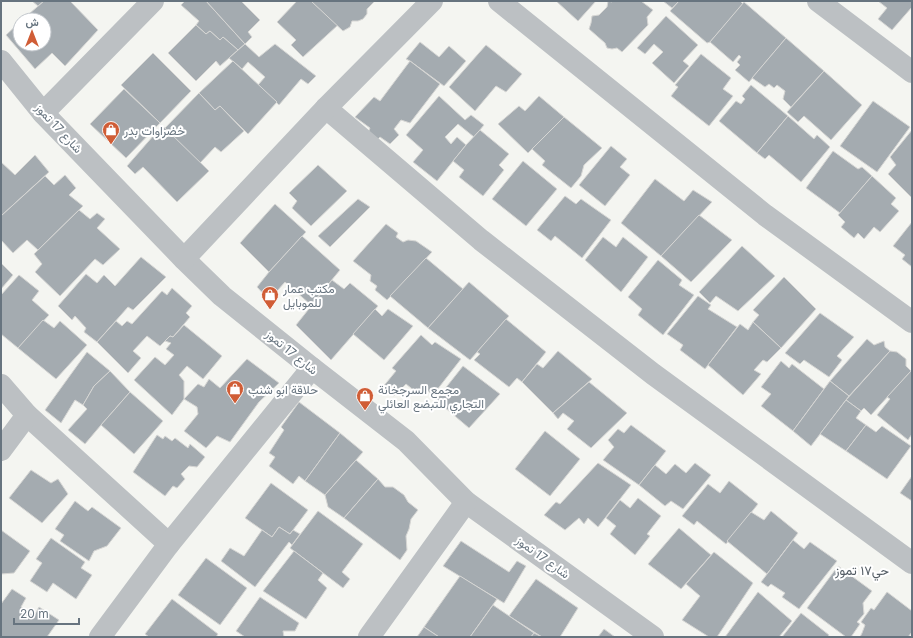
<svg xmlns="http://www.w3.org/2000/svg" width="913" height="638" font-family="Inter,Vazirmatn,sans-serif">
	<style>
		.building { fill: #a4abb0; stroke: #d6d6d4 }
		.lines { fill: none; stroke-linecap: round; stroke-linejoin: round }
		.street { stroke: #bcc0c3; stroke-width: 22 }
		.labels { text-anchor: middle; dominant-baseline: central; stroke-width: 4; stroke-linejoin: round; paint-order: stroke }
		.street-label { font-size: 12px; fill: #67747f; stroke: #fff }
		.poi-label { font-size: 12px; fill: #67747f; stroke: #fff; text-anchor: start }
		.neighbourhood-label { font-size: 13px; fill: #545d65; stroke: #fff }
	</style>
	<rect width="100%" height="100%" fill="#f4f5f1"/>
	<!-- building -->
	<g class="building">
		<polygon points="32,1 44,1 38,6"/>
		<polygon points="44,1 70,1 98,30 65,66 52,53 35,69 6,35 20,22 20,44 44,44 44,20 22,20"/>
		<polygon points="185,1 206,1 245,44 238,50 223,37 220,40 210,31 206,34 196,25 199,21 181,5"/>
		<polygon points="206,1 241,1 260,20 248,32 252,37 245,44"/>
		<polygon points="297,1 311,1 338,25 303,57 291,45 296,40 277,22"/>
		<polygon points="311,1 375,1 367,9 367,14 363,19 358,21 352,21 350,27 343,31"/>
		<polygon points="556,1 596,1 578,21"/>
		<polygon points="608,1 612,2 613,1 641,1 653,10 647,17 648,25 622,52 617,48 612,49 607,48 605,43 589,29 591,23 592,16 599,15 607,7"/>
		<polygon points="663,1 679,1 672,8"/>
		<polygon points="679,1 740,1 743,4 710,42 707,43 670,11"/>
		<polygon points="878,1 912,1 912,7 892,30 878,19 887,8"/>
		<polygon points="744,2 786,38 749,82 735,70 740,65 737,62 741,57 739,55 733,62 710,42"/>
		<polygon points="666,16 698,45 683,61 689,66 674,83 652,63 663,52 654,44 645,54 637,48"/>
		<polygon points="196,25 206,34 210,31 220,40 223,37 238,50 220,66 216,61 196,81 168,53"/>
		<polygon points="786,38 824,71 791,107 783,99 785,91 777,85 774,88 769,84 765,87 752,78"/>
		<polygon points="420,42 439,57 449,46 466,61 444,86 410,61 406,59"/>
		<polygon points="245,44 259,57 275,44 316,76 308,84 301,79 279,105 258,85 265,77 248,62 242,69 229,58"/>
		<polygon points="486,45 522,74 506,92 496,86 475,111 449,87"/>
		<polygon points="153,53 191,91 160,123 121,85"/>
		<polygon points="701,54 731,78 723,89 733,96 709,126 671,96 678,87 675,85"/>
		<polygon points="233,61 277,102 248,134 220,106 215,110 199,93"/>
		<polygon points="410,61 440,84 410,123 401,120 394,129 399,135 390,144 380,137 377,140 368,133 370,128 355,117 374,97 380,101"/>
		<polygon points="824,71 862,105 831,140 804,116 798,122 787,112"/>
		<polygon points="751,85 788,116 757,153 719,121 736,101 741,104 745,99 742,96"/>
		<polygon points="124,89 160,123 126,158 90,124"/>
		<polygon points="199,93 215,110 220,106 244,131 221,152 215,147 200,163 165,128"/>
		<polygon points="439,96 465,120 471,115 484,125 474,137 458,124 445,137 451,144 457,137 466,145 437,181 413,162 423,150 406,135"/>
		<polygon points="539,96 564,117 528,153 498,124 519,106 525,111"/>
		<polygon points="873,101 910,127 877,172 840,146"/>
		<polygon points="788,116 814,139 817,135 830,147 801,182 769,155 765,159 757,153"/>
		<polygon points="564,117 602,148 584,165 581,176 571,188 542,165 545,161 532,149"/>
		<polygon points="161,127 165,128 209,171 177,202 143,167 135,174 127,166"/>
		<polygon points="480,130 509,154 499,165 504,170 483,196 459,177 464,170 453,161 466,145"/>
		<polygon points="912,130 912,198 888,174 896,165 890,157"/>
		<polygon points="611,146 627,159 620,167 630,175 605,206 579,185"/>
		<polygon points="833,151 858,169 862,167 872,176 840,213 806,188"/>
		<polygon points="35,155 49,172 1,216 1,162 15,175"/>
		<polygon points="523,161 557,189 526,226 492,199"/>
		<polygon points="318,165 347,191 311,226 292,208 297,201 289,193"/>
		<polygon points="65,175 76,188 69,195 83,206 38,250 27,240 13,253 1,240 1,216 45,176 54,185"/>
		<polygon points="872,176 896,198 891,204 899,211 880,232 874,227 864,239 858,233 854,238 841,227 845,222 838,215"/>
		<polygon points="655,179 684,201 693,190 712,202 661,256 621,223"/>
		<polygon points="565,196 576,204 581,199 611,220 582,258 555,236 551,241 537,230"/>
		<polygon points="358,199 370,207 330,247 318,236"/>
		<polygon points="275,204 306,232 269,272 240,243"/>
		<polygon points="79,210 90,219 97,213 105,219 97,228 120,249 103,265 95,259 60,296 35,272 42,264 34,254"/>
		<polygon points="699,215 732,240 691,282 661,256"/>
		<polygon points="912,222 912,267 902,259 905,255 893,246"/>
		<polygon points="386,224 398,233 396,237 403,242 408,240 416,241 432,252 387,300 375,290 377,286 370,281 371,275 353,261"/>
		<polygon points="302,236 340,270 311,305 285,282 269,300 257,287 269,272"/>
		<polygon points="603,237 616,247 623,237 648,257 621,292 585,260"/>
		<polygon points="742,246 775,276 738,311 716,296 710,303 699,292"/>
		<polygon points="141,257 166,277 133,310 128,307 97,342 84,332 86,328 75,316 72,320 58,306 86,274 97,283 104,275 115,286"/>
		<polygon points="426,258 463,289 428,328 390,296"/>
		<polygon points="658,260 682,280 679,285 694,295 663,335 638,315 642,309 628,297"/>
		<polygon points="1,263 13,275 1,289"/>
		<polygon points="19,275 39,291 32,300 49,315 18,348 1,334 1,295"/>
		<polygon points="784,277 816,309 781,348 753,322 759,315 753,310"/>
		<polygon points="332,280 344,289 350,283 378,306 331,360 296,325"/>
		<polygon points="469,282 509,316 470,360 428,328"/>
		<polygon points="172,288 192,306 186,313 190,317 173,337 170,336 160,346 147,336 133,351 141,358 128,373 97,342 116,321 122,326 127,321 132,324 162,291 167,295"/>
		<polygon points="698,296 711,305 708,309 737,327 705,369 680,350 683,345 667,334"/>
		<polygon points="375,309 382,316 388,309 413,326 384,360 353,334"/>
		<polygon points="820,313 854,337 837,356 842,360 829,377 804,360 800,364 785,353"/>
		<polygon points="506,319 546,352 522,382 517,378 509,387 474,360 480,354 477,352"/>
		<polygon points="43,320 54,328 60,321 87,345 56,379 18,348"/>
		<polygon points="753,322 781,348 767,362 763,360 754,370 761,374 743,395 708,365 740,324 748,330"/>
		<polygon points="184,325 222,356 203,379 187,366 179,375 184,381 184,399 172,415 134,380 155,357 165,365 174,355 166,349 171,343 165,341 170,336 173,337"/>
		<polygon points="421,335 432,345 435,342 461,359 433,395 427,390 421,396 406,384 394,396 382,388 396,371 392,368"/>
		<polygon points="867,339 874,345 884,341 885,347 890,351 849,396 830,381"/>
		<polygon points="558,351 592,379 553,413 522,382 537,364 543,368"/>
		<polygon points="890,351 897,352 906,359 906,366 911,371 871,415 864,408 861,411 846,400"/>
		<polygon points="87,352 110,371 94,386 83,405 75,400 61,423 45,410"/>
		<polygon points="247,359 279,383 259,402 230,442 217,436 206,448 184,431 198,414 197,407 184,399 198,384 204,387 209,379 220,388"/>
		<polygon points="781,361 789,368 792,364 824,389 793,431 761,406 771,394 761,387"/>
		<polygon points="463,366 500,394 469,428 436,400"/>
		<polygon points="110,371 130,392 101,425 85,444 68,430 87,409 83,405 94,386"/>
		<polygon points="911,371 912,371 912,434 908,440 877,415 890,399 887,397"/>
		<polygon points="830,381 849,396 811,446 793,431"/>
		<polygon points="589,382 627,413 591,448 567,429 574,421 563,413 558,419 553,413"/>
		<polygon points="130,392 163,421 134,454 101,425"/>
		<polygon points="846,400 861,411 856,418 866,425 846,451 820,434"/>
		<polygon points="299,402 340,433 305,481 299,476 293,484 269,466 275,457 269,453 284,430 281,427"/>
		<polygon points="631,425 666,451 639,485 603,460 614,447 608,440 618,429 624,433"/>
		<polygon points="866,425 876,432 882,426 911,446 887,479 846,451"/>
		<polygon points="545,431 580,459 550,496 515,469"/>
		<polygon points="340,433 363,452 325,495 305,481"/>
		<polygon points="157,435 163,439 165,436 172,441 175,438 188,448 190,444 205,457 197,467 189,466 181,474 185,479 177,488 173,486 165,496 133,472"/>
		<polygon points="356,460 378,479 344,518 328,507 325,495"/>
		<polygon points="598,463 631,485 598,527 588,518 584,524 579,518 565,530 544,515 556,502 560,504"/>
		<polygon points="695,463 711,475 683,509 671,501 665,506 639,485 655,465 666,474 675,464 686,473"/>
		<polygon points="31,470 51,483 58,479 68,494 42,523 9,498"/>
		<polygon points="912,476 912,501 900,493"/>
		<polygon points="378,479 385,487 393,487 404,495 408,502 418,510 411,519 409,529 406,536 407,550 400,560 344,518"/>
		<polygon points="729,481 758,504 726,544 697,521 694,525 682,516 708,484 720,493"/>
		<polygon points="271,483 308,510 290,534 279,527 272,537 245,518"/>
		<polygon points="638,498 661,516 647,534 650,536 635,555 610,534 616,526 606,518 620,500 630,508"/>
		<polygon points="75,501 88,511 92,507 121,528 107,546 94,551 89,561 60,541 64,535 55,529"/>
		<polygon points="318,511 363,544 342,572 350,579 343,588 290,548"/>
		<polygon points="771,511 798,533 767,574 727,541 751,512 764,520"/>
		<polygon points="279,527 290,534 293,530 300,534 292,545 289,542 255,587 221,561 230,548 244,556 262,530 272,537"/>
		<polygon points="679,528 711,555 681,589 648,564"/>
		<polygon points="1,530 30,551 14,573 1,574"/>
		<polygon points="51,538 85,562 81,568 92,575 76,599 53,583 47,592 30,581 42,563 36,559"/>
		<polygon points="793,540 804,549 810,542 837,561 799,609 782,597 785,593 771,584 768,587 761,582"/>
		<polygon points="461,541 509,572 517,561 526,566 504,603 443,566"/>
		<polygon points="294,551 323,573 318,580 327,588 306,619 263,591"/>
		<polygon points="714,552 753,583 717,637 709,637 682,620 700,596 686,584"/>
		<polygon points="206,558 247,588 220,625 178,595"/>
		<polygon points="838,566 872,591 863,603 864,614 857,622 860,624 851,637 846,637 807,608"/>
		<polygon points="460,576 497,599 470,637 439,637 424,627"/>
		<polygon points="536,579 578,608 560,637 542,637 509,616"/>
		<polygon points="12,589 26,598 21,607 34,616 39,607 59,620 47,637 3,637 1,635 1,604"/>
		<polygon points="758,592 792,621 779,637 725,637"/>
		<polygon points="887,592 912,611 912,632 908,637 860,637 862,633 865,625 861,622 871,608 874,610"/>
		<polygon points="260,597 299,623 295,631 283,631 284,637 245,637 236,631"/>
		<polygon points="172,599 218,634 216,637 149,637 145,634"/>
		<polygon points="493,605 534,633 531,637 470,637"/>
		<polygon points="801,613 829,635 828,637 782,637"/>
		<polygon points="424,627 439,637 417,637"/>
		<polygon points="604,629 615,637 598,637"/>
		<polygon points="534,633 542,637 531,637"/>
	</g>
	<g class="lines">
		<!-- street -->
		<g class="street">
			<polyline points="499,1 765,215 912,322"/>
			<polyline points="818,1 912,72"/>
			<polyline points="1,61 43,113 184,259 222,296 312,368 406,441 466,502 653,637"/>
			<polyline points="326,108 481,240 653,374 912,563"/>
			<polyline points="43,113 153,1"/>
			<polyline points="184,259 326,108 432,1"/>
			<polyline points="1,385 27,415 169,544"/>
			<polyline points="1,450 27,415"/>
			<polyline points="100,637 169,544 312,368"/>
			<polyline points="369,637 466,502"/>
		</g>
	</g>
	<!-- icons -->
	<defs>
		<symbol id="shop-pin" viewBox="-11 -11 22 30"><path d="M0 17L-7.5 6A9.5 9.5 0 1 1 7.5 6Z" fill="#d05d36" stroke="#fff"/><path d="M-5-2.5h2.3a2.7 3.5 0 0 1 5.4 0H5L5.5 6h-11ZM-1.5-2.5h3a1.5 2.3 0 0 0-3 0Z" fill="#fff"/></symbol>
	</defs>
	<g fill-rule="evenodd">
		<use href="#shop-pin" x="101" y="120" width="20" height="27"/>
		<use href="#shop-pin" x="260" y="285" width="20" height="27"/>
		<use href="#shop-pin" x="225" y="379" width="20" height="27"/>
		<use href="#shop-pin" x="355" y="386" width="20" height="27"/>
	</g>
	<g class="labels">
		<!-- street labels -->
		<g class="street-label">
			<text transform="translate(59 128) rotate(47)">شارع 17 تموز</text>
			<text transform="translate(292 352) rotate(39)">شارع 17 تموز</text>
			<text transform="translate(543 557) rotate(36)">شارع 17 تموز</text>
		</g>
		<!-- poi labels -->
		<g class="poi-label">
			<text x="124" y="130">خضراوات بدر</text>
			<text x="283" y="288">مكتب عمار<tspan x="283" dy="14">للموبايل</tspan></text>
			<text x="248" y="389">حلاقة ابو شنب</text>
			<text x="378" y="389">مجمع السرجخانة<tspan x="378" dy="14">التجاري للتبضع العائلي</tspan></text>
		</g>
		<!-- neighbourhood labels -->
		<g class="neighbourhood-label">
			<text x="862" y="570">حي۱۷ تموز</text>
		</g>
	</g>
	<!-- border -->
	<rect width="913" height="638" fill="none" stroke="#67747f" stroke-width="4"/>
	<!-- north arrow -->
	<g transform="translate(32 32)"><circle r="19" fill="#ffffff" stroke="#c2c7cc"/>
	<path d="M0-3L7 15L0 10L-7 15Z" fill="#d05d36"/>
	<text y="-6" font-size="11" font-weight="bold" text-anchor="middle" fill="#67747f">ش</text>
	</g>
	<!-- scale -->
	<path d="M14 618v6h65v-6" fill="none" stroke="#67747f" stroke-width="2"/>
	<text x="20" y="618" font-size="12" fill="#67747f" stroke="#ffffff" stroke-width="3" paint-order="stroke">20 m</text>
</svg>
